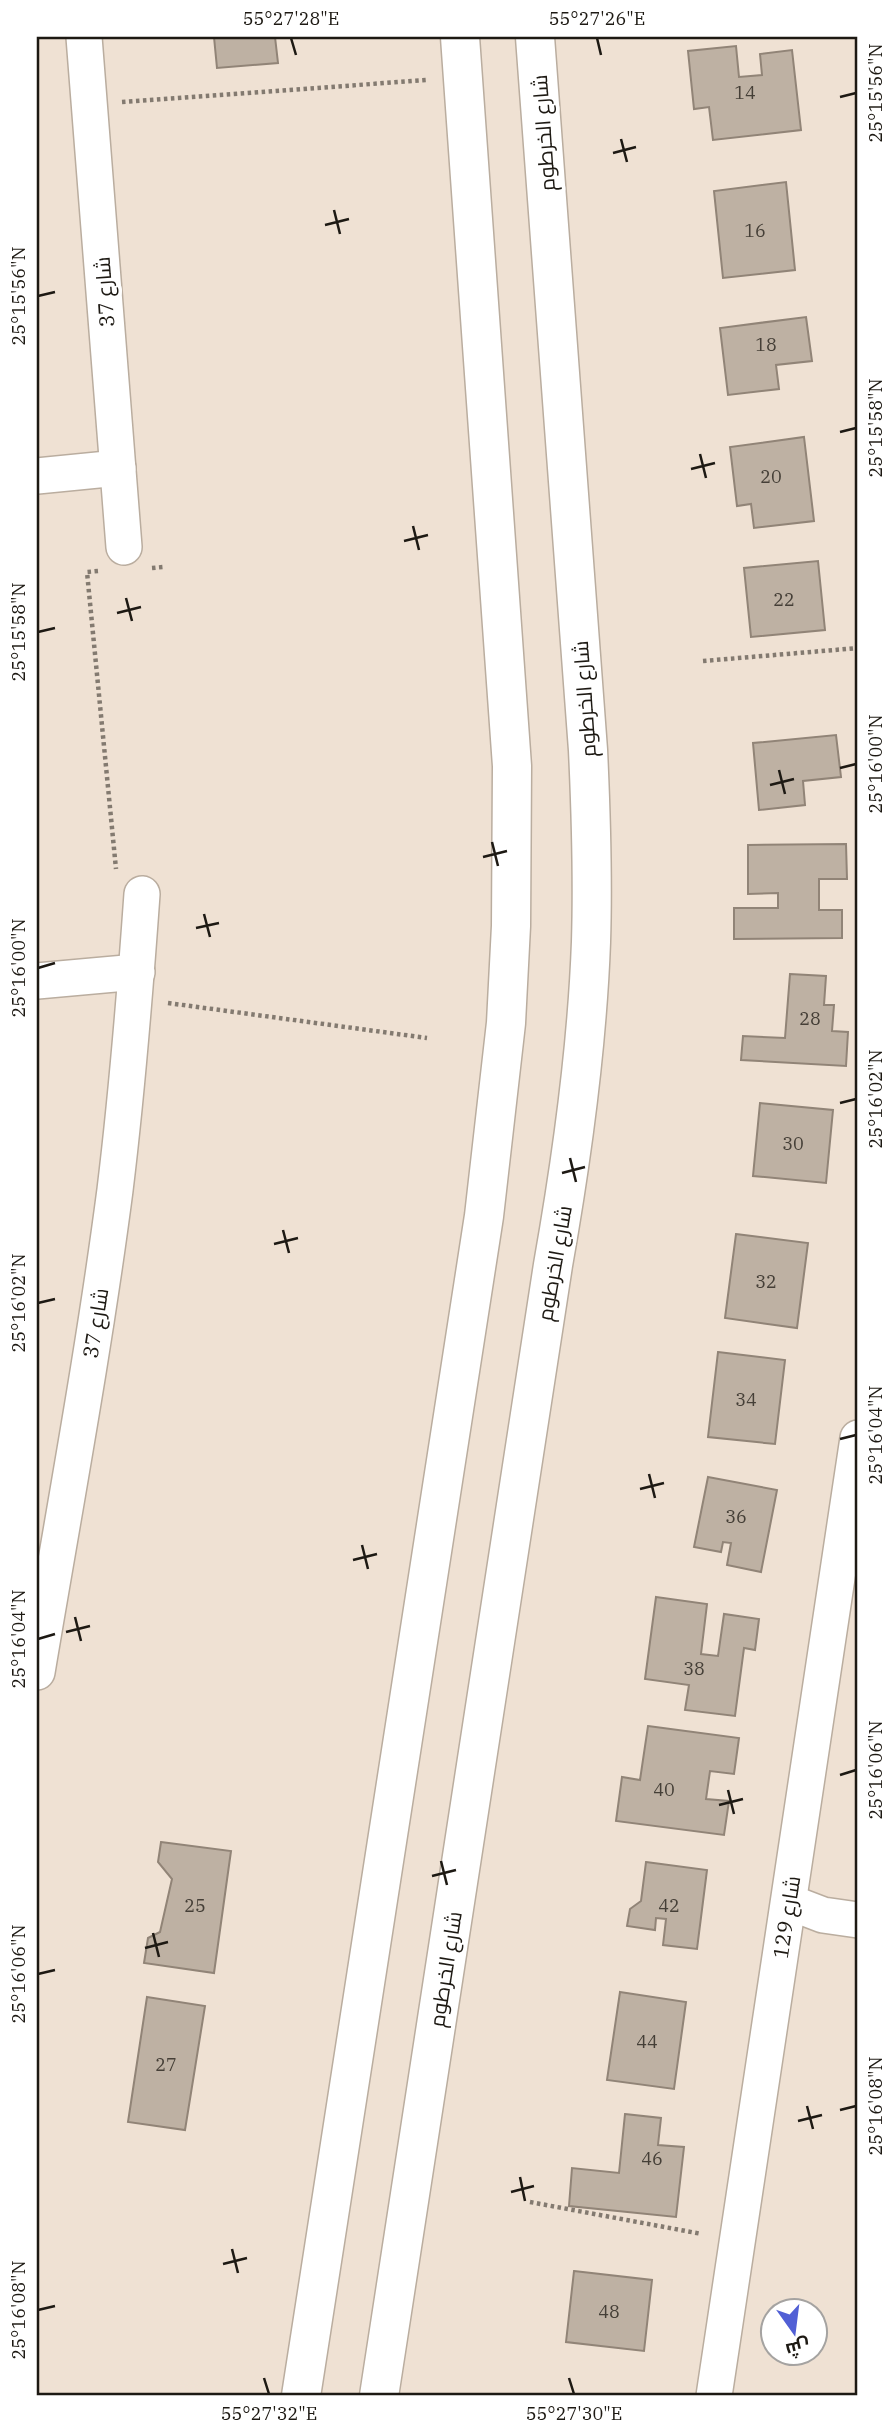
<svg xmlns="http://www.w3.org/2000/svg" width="895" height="2433" font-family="'IBM Plex Serif',Cairo,serif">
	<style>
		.building { fill: #beb1a3; stroke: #918477; stroke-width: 2 }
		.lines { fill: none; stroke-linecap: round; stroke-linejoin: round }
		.street-casing { stroke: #baad9f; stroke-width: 38 }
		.secondary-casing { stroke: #baad9f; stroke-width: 41 }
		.path { stroke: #837a70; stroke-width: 4.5; stroke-dasharray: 3.5 3.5; stroke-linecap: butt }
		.street { stroke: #fff; stroke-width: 35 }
		.secondary { stroke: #fff; stroke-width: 38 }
		.ticks { fill: none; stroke: #1d1913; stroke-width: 2.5 }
		.labels { text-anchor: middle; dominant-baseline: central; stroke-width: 7; stroke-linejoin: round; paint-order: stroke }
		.number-label { font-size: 18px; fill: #453f37 }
		.street-label { font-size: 21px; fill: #1d1913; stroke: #fff }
		.neatline { fill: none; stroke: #1d1913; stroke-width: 2.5 }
		.ticks-label { font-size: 18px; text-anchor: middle; fill: #1d1913 }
	</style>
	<rect width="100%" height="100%" fill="#efe1d3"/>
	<!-- building -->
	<g class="building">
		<polygon points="214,37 275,37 278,63 217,68"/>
		<polygon points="736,46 739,77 762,75 760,54 792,50 801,130 713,140 709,107 694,109 688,51"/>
		<polygon points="786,182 795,270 723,278 714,191"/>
		<polygon points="806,317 812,361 776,365 779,389 728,395 720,328"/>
		<polygon points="804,437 814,521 754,528 751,504 737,506 730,447"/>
		<polygon points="818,561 825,630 751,637 744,568"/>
		<polygon points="836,735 841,777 803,781 805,805 759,810 753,743"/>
		<polygon points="846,844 847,879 819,879 819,910 842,910 842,938 734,939 734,908 778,908 778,893 748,894 748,845"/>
		<polygon points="790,974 826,976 824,1005 834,1005 832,1031 848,1032 846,1066 741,1060 743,1036 785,1038"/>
		<polygon points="760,1103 833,1110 826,1183 753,1176"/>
		<polygon points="736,1234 808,1243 797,1328 725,1318"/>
		<polygon points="718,1352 785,1360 775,1444 708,1437"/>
		<polygon points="708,1477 777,1490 761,1572 727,1565 731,1543 723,1542 721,1552 694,1547"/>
		<polygon points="656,1597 707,1604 701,1654 718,1656 724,1614 759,1619 755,1650 744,1648 735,1716 685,1710 689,1685 645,1679"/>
		<polygon points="648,1726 739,1738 734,1774 710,1771 706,1799 729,1801 724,1835 616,1821 622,1777 640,1780"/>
		<polygon points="161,1842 231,1851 214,1973 144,1963 148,1938 160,1932 172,1879 158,1862"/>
		<polygon points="646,1862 707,1870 697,1949 663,1945 666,1919 656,1918 655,1930 627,1926 630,1909 641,1901"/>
		<polygon points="620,1992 686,2002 674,2089 607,2080"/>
		<polygon points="147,1997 205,2006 185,2130 128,2122"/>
		<polygon points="625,2114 661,2118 658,2145 684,2147 676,2217 569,2206 572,2168 619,2173"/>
		<polygon points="574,2271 652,2280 644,2351 566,2342"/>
	</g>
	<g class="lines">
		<defs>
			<g id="street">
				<polyline points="84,37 124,547"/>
				<polyline points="37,476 118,468"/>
				<polyline points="37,981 137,972"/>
				<path d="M37,1672C64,1511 94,1351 115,1190C127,1092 135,993 142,894"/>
				<polyline points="789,1902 823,1915 858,1920"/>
				<polyline points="714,2396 858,1438"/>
			</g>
			<g id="secondary">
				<polyline points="301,2396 484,1216 506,1023 511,926 512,766 460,37"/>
				<path d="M379,2396L553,1265C572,1158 587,1051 591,942C593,878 591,814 588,750L535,37"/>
			</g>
		</defs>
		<!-- street casing -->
		<use href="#street" class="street-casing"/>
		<!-- secondary casing -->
		<use href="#secondary" class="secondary-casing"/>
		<!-- path -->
		<g class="path">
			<polyline points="122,102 427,80"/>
			<polyline points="152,568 163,567"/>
			<polyline points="98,571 87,572 116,869"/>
			<polyline points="703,661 858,648"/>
			<polyline points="168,1003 427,1038"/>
			<polyline points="530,2202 702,2234"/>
		</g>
		<!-- street -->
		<use href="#street" class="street"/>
		<!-- secondary -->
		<use href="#secondary" class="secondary"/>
	</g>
	<!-- ticks -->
	<path class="ticks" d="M291,38L296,55M597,38L601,55M840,97L856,93M621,139L627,162M613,153L636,147M334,210L340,234M325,225L349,219M38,296L55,292M840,432L856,428M700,454L706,478M691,469L715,463M413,526L419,550M404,541L428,535M126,598L132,621M117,613L141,607M38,632L55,628M840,768L856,764M779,770L785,794M770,785L794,779M492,842L498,866M483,857L507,851M204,914L210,937M196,928L219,923M38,968L55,963M840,1103L856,1099M570,1158L576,1182M562,1173L585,1167M283,1230L289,1253M274,1244L298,1238M38,1303L55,1299M840,1439L856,1435M649,1474L655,1498M640,1489L664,1483M362,1545L368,1569M353,1560L377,1554M75,1617L81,1641M66,1632L90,1626M38,1639L55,1634M840,1775L856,1770M728,1790L734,1814M719,1805L743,1799M441,1861L447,1885M432,1876L456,1870M153,1933L159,1957M145,1948L168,1942M38,1974L55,1970M807,2106L813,2129M840,2110L856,2106M798,2121L822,2115M520,2177L525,2201M511,2192L534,2186M232,2249L238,2273M223,2264L247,2258M38,2310L55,2306M264,2378L269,2394M569,2378L574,2394"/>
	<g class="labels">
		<!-- number labels -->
		<g class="number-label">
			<text x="745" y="92">14</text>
			<text x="755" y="230">16</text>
			<text x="766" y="344">18</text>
			<text x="771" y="476">20</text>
			<text x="784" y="599">22</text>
			<text x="810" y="1018">28</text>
			<text x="793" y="1143">30</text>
			<text x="766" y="1281">32</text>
			<text x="746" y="1399">34</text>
			<text x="736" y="1516">36</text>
			<text x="694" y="1668">38</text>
			<text x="664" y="1789">40</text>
			<text x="195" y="1905">25</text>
			<text x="669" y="1905">42</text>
			<text x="647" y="2041">44</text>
			<text x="166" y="2064">27</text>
			<text x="652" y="2158">46</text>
			<text x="609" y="2311">48</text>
		</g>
		<!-- street labels -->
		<g class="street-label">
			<text transform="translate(543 133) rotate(-94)">شارع الخرطوم</text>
			<text transform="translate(104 292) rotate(-94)">شارع 37</text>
			<text transform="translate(584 699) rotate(-94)">شارع الخرطوم</text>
			<text transform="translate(554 1263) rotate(-80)">شارع الخرطوم</text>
			<text transform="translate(95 1323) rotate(-81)">شارع 37</text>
			<text transform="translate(786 1917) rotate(-81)">شارع 129</text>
			<text transform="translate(445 1969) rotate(-81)">شارع الخرطوم</text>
		</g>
	</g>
	<!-- border -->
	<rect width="895" height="2433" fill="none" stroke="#ffffff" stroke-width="77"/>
	<!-- north arrow -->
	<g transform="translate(794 2332) rotate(166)"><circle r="33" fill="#ffffff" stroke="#a5a3a1" stroke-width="2"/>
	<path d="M0-5L12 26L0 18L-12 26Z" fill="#515fd5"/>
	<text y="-10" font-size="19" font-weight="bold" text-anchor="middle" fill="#1d1913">ش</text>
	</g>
	<rect x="38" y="38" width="818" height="2356" class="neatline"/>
	<g class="ticks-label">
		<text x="291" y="25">55°27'28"E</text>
		<text x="597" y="25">55°27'26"E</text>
		<text transform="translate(876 93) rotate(-90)" y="6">25°15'56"N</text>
		<text transform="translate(19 296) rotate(-90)" y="6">25°15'56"N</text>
		<text transform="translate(876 428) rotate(-90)" y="6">25°15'58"N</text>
		<text transform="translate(19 632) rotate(-90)" y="6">25°15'58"N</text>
		<text transform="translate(876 764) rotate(-90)" y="6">25°16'00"N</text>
		<text transform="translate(19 968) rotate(-90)" y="6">25°16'00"N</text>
		<text transform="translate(876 1099) rotate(-90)" y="6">25°16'02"N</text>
		<text transform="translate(19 1303) rotate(-90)" y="6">25°16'02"N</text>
		<text transform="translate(876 1435) rotate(-90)" y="6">25°16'04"N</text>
		<text transform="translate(19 1639) rotate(-90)" y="6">25°16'04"N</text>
		<text transform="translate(876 1770) rotate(-90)" y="6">25°16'06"N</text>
		<text transform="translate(19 1974) rotate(-90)" y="6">25°16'06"N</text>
		<text transform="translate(876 2106) rotate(-90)" y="6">25°16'08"N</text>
		<text transform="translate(19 2310) rotate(-90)" y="6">25°16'08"N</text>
		<text x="269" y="2420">55°27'32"E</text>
		<text x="574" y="2420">55°27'30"E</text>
	</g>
</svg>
